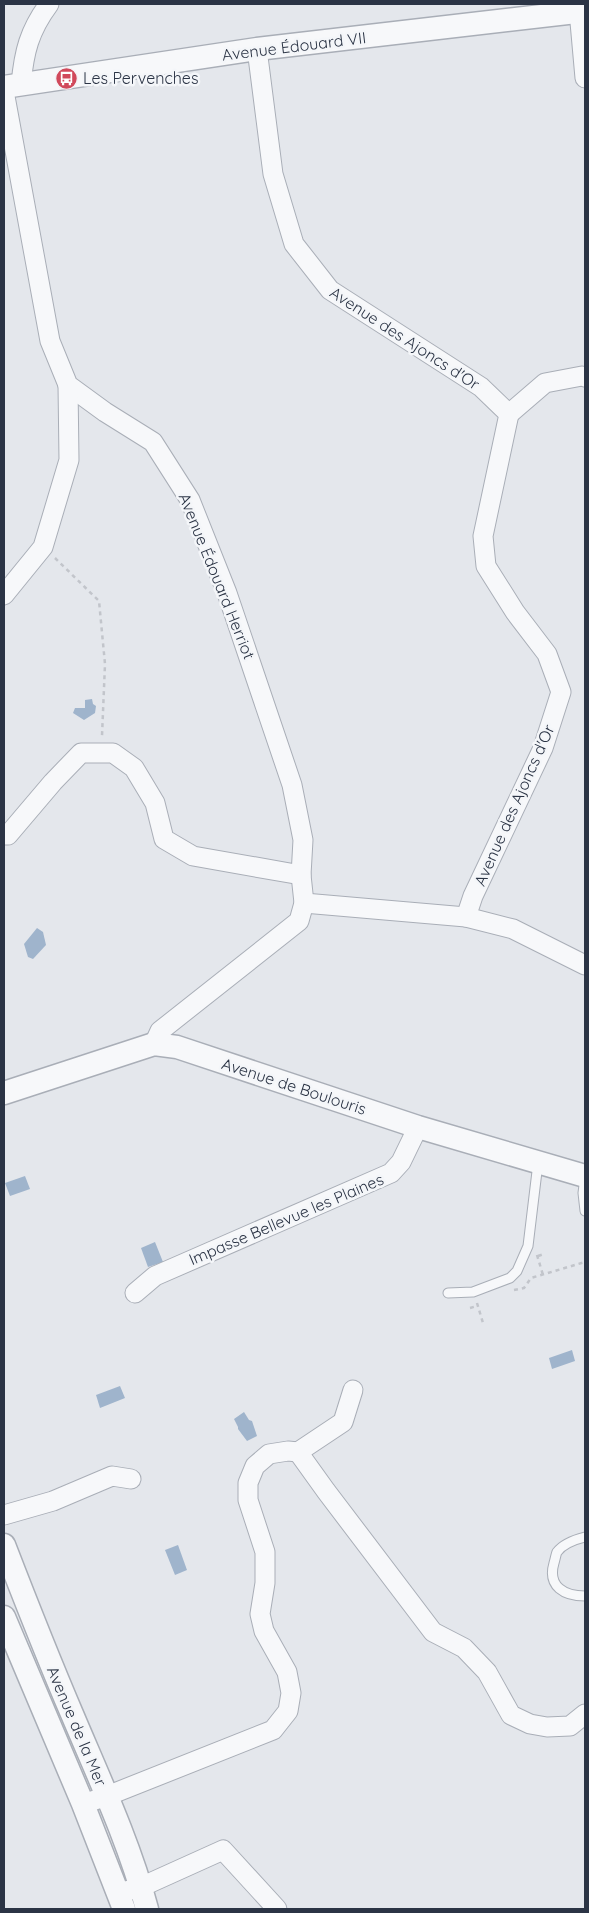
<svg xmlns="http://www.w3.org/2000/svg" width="589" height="1913" font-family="Quicksand,sans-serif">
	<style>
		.water { fill: #9fb4cc }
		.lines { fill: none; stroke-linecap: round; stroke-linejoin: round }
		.service-casing { stroke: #a9aeb7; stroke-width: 11 }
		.minor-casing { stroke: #a9aeb7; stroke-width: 21 }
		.tertiary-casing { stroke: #a9aeb7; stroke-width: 25 }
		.path { stroke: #c2c5cb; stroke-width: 2.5; stroke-dasharray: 4 4; stroke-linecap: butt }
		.service { stroke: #f7f8fa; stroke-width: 9 }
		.minor { stroke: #f7f8fa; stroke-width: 19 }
		.tertiary { stroke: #f7f8fa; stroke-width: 22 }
		.labels { text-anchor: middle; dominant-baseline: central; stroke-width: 5; stroke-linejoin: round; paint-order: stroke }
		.street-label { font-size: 16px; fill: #2b3445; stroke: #f4f6f9 }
		.poi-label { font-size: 16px; fill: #2b3445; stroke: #f4f6f9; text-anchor: start }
	</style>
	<rect width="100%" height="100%" fill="#e4e7ec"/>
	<!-- water -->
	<g class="water">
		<polygon points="92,699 93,704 96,706 95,713 84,720 73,713 75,708 85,708 85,700"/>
		<polygon points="37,928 43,932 46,945 33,959 28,957 24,944"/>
		<polygon points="25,1176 30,1189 10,1196 5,1183"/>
		<polygon points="155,1242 163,1262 148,1267 141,1248"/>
		<polygon points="572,1350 575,1361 552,1369 549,1358"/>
		<polygon points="120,1386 125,1398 100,1408 96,1395"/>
		<polygon points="244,1412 249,1420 252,1421 257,1436 247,1441 238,1429 238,1427 234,1419"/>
		<polygon points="178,1545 187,1570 175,1575 165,1550"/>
	</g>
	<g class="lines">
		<defs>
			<g id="service">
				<polyline points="585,1177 583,1193 585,1211"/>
				<polyline points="448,1293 473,1292 510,1278 517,1271 528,1246 538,1163"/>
				<path d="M585,1537C577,1539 563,1544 557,1552C556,1554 555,1560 554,1563C547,1587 565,1596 585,1596"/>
			</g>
			<g id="minor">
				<polyline points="579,11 585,78"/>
				<polyline points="257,49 273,174 294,244 330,290 481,387 509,414 483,536 486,566 515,612 547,654 561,692 543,748 473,896 466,917"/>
				<path d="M21,84C24,52 29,31 49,4"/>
				<polyline points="4,91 50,341 68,385 105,412 153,442 190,500 227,593 292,785 303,840 301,875 304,903 299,921 160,1031 154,1044"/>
				<polyline points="509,414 545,383 582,376 585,377"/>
				<polyline points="4,595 43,547 69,460 68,385"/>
				<polyline points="4,835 8,835 53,782 81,753 113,753 134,768 155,803 164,839 193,856 301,875"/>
				<polyline points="304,903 466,917 513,929 585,965"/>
				<polyline points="135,1293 155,1276 391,1173 401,1162 418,1127"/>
				<polyline points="298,1452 326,1491 433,1632 464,1648 487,1672 511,1715 530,1724 547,1727 570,1726 585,1714"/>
				<polyline points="298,1452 343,1422 353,1390"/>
				<polyline points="4,1515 53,1501 112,1476 131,1479"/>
				<polyline points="83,1804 107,1796 273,1730 288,1711 291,1693 287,1672 264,1631 260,1614 265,1583 265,1552 248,1500 248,1483 255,1466 269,1454 288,1451 298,1452"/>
				<polyline points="119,1893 141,1887 223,1850 277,1909"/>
			</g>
			<g id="tertiary">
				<polyline points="4,87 257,49 585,11"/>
				<polyline points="4,1093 154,1044 177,1047 418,1127 585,1176"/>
				<path d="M4,1545C26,1602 48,1658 72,1714C99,1778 129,1842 147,1909"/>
				<polyline points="4,1617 83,1804 124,1909"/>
			</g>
		</defs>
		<!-- service casing -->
		<use href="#service" class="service-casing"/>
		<!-- minor casing -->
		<use href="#minor" class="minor-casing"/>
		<!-- tertiary casing -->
		<use href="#tertiary" class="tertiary-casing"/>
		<!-- path -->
		<g class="path">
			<polyline points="55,558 99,601 105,664 102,736"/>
			<polyline points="537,1255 543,1275"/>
			<polyline points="538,1256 544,1254"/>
			<polyline points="514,1290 524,1288 531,1278 585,1262"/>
			<polyline points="477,1303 483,1323"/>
			<polyline points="470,1308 477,1306"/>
		</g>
		<!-- service -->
		<use href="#service" class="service"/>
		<!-- minor -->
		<use href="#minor" class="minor"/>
		<!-- tertiary -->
		<use href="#tertiary" class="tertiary"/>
	</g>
	<!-- icons -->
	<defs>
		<symbol id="bus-disc" viewBox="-11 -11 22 22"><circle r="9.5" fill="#d1495b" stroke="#f4f6f9"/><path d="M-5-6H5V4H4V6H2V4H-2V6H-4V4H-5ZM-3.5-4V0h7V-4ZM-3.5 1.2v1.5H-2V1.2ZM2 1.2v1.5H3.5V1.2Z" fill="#fff"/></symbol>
	</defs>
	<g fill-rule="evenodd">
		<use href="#bus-disc" x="54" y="66" width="25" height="25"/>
	</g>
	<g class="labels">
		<!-- street labels -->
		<g class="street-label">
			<text transform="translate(294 46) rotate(-7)">Avenue Édouard VII</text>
			<text transform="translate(405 338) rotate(33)">Avenue des Ajoncs d'Or</text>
			<text transform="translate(217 576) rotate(68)">Avenue Édouard Herriot</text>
			<text transform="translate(514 805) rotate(-66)">Avenue des Ajoncs d'Or</text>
			<text transform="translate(294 1086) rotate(18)">Avenue de Boulouris</text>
			<text transform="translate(286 1219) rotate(-23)">Impasse Bellevue les Plaines</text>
			<text transform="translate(77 1726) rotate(67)">Avenue de la Mer</text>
		</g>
		<!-- poi labels -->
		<g class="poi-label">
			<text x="83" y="78">Les Pervenches</text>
		</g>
	</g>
	<!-- border -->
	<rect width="589" height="1913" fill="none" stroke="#2b3445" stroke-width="10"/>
</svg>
